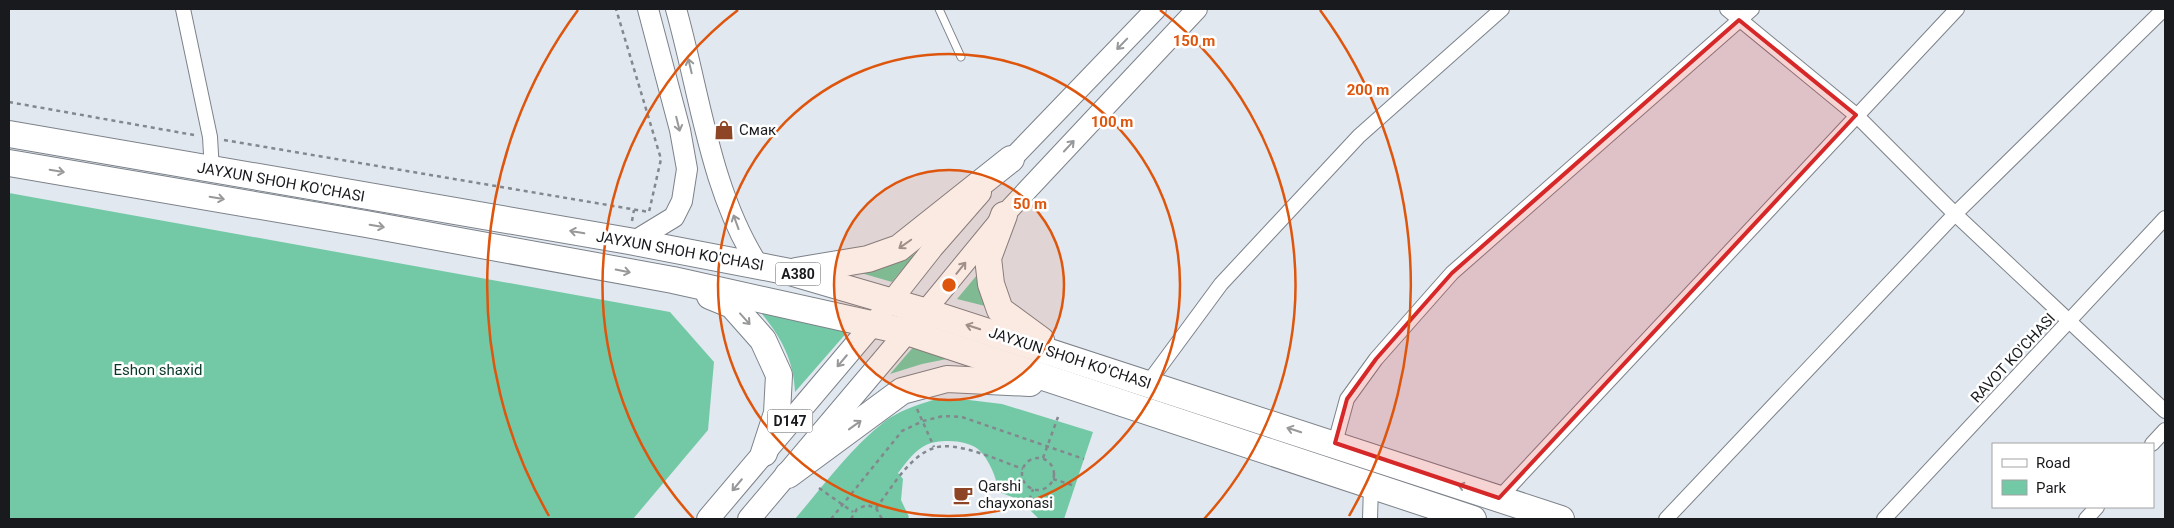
<svg xmlns="http://www.w3.org/2000/svg" width="2174" height="528" font-family="Roboto,sans-serif">
	<style>
		.green { fill: #73c9a5 }
		.lines { fill: none; stroke-linecap: round; stroke-linejoin: round }
		.lane-casing { stroke: #7d828a; stroke-width: 9 }
		.street-casing { stroke: #7d828a; stroke-width: 16 }
		.secondary-casing { stroke: #7d828a; stroke-width: 22 }
		.primary-casing { stroke: #7d828a; stroke-width: 24 }
		.highway-casing { stroke: #7d828a; stroke-width: 28 }
		.path { stroke: #83888e; stroke-width: 2.5; stroke-dasharray: 4 4; stroke-linecap: butt }
		.lane { stroke: #fff; stroke-width: 7 }
		.street { stroke: #fff; stroke-width: 14 }
		.secondary { stroke: #fff; stroke-width: 20 }
		.primary { stroke: #fff; stroke-width: 22 }
		.highway { stroke: #fff; stroke-width: 26 }
		.oneway { stroke: #97989a }
		.marked { fill: #d62828; fill-opacity: 0.2; stroke: #d62828; stroke-width: 4; stroke-linejoin: round }
		.ring { fill: none; stroke: #de560d; stroke-width: 2.5 }
		.labels { text-anchor: middle; dominant-baseline: central; stroke-width: 5; stroke-linejoin: round; paint-order: stroke }
		.shield { fill: #fff; stroke: #5d5f62; stroke-width: 1 }
		.shield-label { font-size: 14px; font-weight: bold; fill: #181a1e }
		.poi-label { font-size: 15px; fill: #181a1e; stroke: #fff; text-anchor: start }
		.street-label { font-size: 15px; fill: #181a1e; stroke: #fff }
		.park-label { font-size: 15px; fill: #073827; stroke: #fff }
		.centre { fill: #de560d; stroke: #fff; stroke-width: 2.5 }
		.ring-label { font-size: 15px; text-anchor: middle; font-weight: bold; fill: #de560d; stroke: #fff; stroke-width: 5; stroke-linejoin: round; paint-order: stroke }
	</style>
	<rect width="100%" height="100%" fill="#e1e8f0"/>
	<!-- green -->
	<g class="green">
		<polygon points="9,193 670,312 714,362 708,430 633,519 9,519"/>
		<polygon points="915,254 892,282 854,271 889,265"/>
		<polygon points="977,275 985,306 957,299"/>
		<path d="M756,307L849,330L795,392C794,358 778,332 756,307Z"/>
		<polygon points="915,345 952,358 922,364 890,374"/>
		<path d="M933,400H969L1002,404L1093,432L1064,519H1039L1020,500L999,492C996,477 990,461 979,450C967,439 939,439 926,445C914,451 906,463 898,473L903,479L901,500L909,517L907,519H795C823,486 850,449 884,422C898,411 917,405 933,400Z"/>
	</g>
	<g class="lines">
		<defs>
			<polyline id="lane" points="939,9 961,57"/>
			<g id="street">
				<polyline points="183,9 210,137 212,171"/>
				<polyline points="1727,9 1856,115 1955,214 2165,411"/>
				<polyline points="1148,383 1221,284 1359,136 1502,9"/>
				<polyline points="1335,443 1347,399 1376,359 1452,273 1752,9"/>
				<polyline points="2152,444 2165,430"/>
				<polyline points="1499,498 1957,9"/>
				<polyline points="1370,519 1371,486"/>
				<polyline points="1666,519 1955,214 2164,9"/>
				<polyline points="1884,519 2165,218"/>
				<polyline points="2086,519 2097,507"/>
			</g>
			<g id="secondary">
				<path d="M676,9C700,94 710,190 758,265"/>
				<polyline points="1002,169 1156,9"/>
				<polyline points="633,242 674,217 682,201 687,169 680,130 648,9"/>
				<polyline points="917,321 1004,215 1197,9"/>
				<polyline points="873,324 933,248 981,193"/>
			</g>
			<g id="primary">
				<polyline points="708,519 873,324"/>
				<polyline points="749,519 907,332"/>
			</g>
			<g id="highway">
				<polyline points="9,134 629,241 790,272 927,312 1561,519"/>
				<polyline points="9,163 366,224 673,280 907,332 1473,519"/>
				<polyline points="1004,215 988,258 991,284 1000,310 1041,340"/>
				<polyline points="796,271 868,259 899,248 1011,159"/>
				<polyline points="710,296 732,305 763,340 779,375 777,413 764,453"/>
				<polyline points="788,475 902,391 947,379 1030,383"/>
			</g>
		</defs>
		<!-- lane casing -->
		<use href="#lane" class="lane-casing"/>
		<!-- street casing -->
		<use href="#street" class="street-casing"/>
		<!-- secondary casing -->
		<use href="#secondary" class="secondary-casing"/>
		<!-- primary casing -->
		<use href="#primary" class="primary-casing"/>
		<!-- highway casing -->
		<use href="#highway" class="highway-casing"/>
		<!-- path -->
		<g class="path">
			<polyline points="9,102 194,135"/>
			<polyline points="224,140 649,212 661,159 616,9"/>
			<polyline points="632,221 634,210"/>
			<polyline points="917,409 934,447"/>
			<polyline points="1043,458 1058,417"/>
			<circle cx="1038" cy="474" r="16"/>
			<polyline points="1053,479 1075,486"/>
			<polyline points="819,488 853,512"/>
			<polyline points="1027,507 1033,489"/>
			<path d="M876,508C891,489 909,456 934,448C956,440 1000,461 1023,469"/>
			<polyline points="831,519 902,431 923,421 943,416 962,417 1084,459"/>
			<polyline points="851,519 857,509 867,505 876,508 882,519"/>
		</g>
		<!-- lane -->
		<use href="#lane" class="lane"/>
		<!-- street -->
		<use href="#street" class="street"/>
		<!-- secondary -->
		<use href="#secondary" class="secondary"/>
		<!-- primary -->
		<use href="#primary" class="primary"/>
		<!-- highway -->
		<use href="#highway" class="highway"/>
	</g>
	<!-- one-way arrows -->
	<defs><path id="oneway-shaft" d="M-6 0H5M1.5-3L5.5 0L1.5 3" fill="none" stroke-width="1.6" stroke-linecap="round" stroke-linejoin="round" transform="scale(1.25)"/></defs>
	<g class="oneway">
		<use href="#oneway-shaft" transform="translate(1122 44) rotate(134)"/>
		<use href="#oneway-shaft" transform="translate(690 66) rotate(-103)"/>
		<use href="#oneway-shaft" transform="translate(678 124) rotate(76)"/>
		<use href="#oneway-shaft" transform="translate(1069 146) rotate(-47)"/>
		<use href="#oneway-shaft" transform="translate(57 171) rotate(10)"/>
		<use href="#oneway-shaft" transform="translate(217 198) rotate(10)"/>
		<use href="#oneway-shaft" transform="translate(736 222) rotate(-110)"/>
		<use href="#oneway-shaft" transform="translate(377 226) rotate(10)"/>
		<use href="#oneway-shaft" transform="translate(577 232) rotate(-170)"/>
		<use href="#oneway-shaft" transform="translate(905 244) rotate(145)"/>
		<use href="#oneway-shaft" transform="translate(961 268) rotate(-51)"/>
		<use href="#oneway-shaft" transform="translate(623 271) rotate(11)"/>
		<use href="#oneway-shaft" transform="translate(745 319) rotate(48)"/>
		<use href="#oneway-shaft" transform="translate(973 327) rotate(-162)"/>
		<use href="#oneway-shaft" transform="translate(842 361) rotate(130)"/>
		<use href="#oneway-shaft" transform="translate(855 425) rotate(-36)"/>
		<use href="#oneway-shaft" transform="translate(1294 430) rotate(-162)"/>
		<use href="#oneway-shaft" transform="translate(737 485) rotate(130)"/>
		<use href="#oneway-shaft" transform="translate(1465 487) rotate(-162)"/>
	</g>
	<!-- marked area -->
	<path class="marked" d="M1739,20L1856,115L1499,498L1335,443L1347,399L1376,359L1452,273Z"/>
	<!-- distance rings -->
	<circle cx="949" cy="285" r="115" fill="#de560d" fill-opacity=".12"/>
	<g class="ring">
		<circle cx="949" cy="285" r="115"/>
		<circle cx="949" cy="285" r="231"/>
		<path d="M694 519A346 346 0 0 1 738 10M1160 10A346 346 0 0 1 1204 519"/>
		<path d="M549 516A462 462 0 0 1 578 10M1320 10A462 462 0 0 1 1349 516"/>
	</g>
	<!-- icons -->
	<defs>
		<symbol id="shop-bare" viewBox="-9 -9 18 18"><path d="M-5-2.5h2.3a2.7 3.5 0 0 1 5.4 0H5L5.5 6h-11ZM-1.5-2.5h3a1.5 2.3 0 0 0-3 0Z" fill="#8e4526" stroke="#fff" stroke-width="2.5" paint-order="stroke"/></symbol>
		<symbol id="cafe-bare" viewBox="-9 -9 18 18"><path d="M-5.5-4.5H6V0H3Q3 3.5 0 3.5H-2.5Q-5.5 3.5-5.5 0ZM3-3.2v2h1.7v-2ZM-6 4.5H4V6H-6Z" fill="#8e4526" stroke="#fff" stroke-width="2.5" paint-order="stroke"/></symbol>
	</defs>
	<g fill-rule="evenodd">
		<use href="#shop-bare" x="710" y="116" width="28" height="28"/>
		<use href="#cafe-bare" x="949" y="481" width="28" height="28"/>
	</g>
	<g class="labels">
		<!-- shield labels -->
		<g class="shield">
			<rect x="775.5" y="262.5" width="45" height="23" rx="4"/>
			<rect x="767.5" y="409.5" width="45" height="23" rx="4"/>
		</g>
		<g class="shield-label">
			<text x="798" y="274">A380</text>
			<text x="790" y="421">D147</text>
		</g>
		<!-- poi labels -->
		<g class="poi-label">
			<text x="739" y="130">Смак</text>
			<text x="978" y="486">Qarshi<tspan x="978" dy="17">chayxonasi</tspan></text>
		</g>
		<!-- street labels -->
		<g class="street-label">
			<text transform="translate(281 182) rotate(10)">JAYXUN SHOH KO'CHASI</text>
			<text transform="translate(680 251) rotate(10)">JAYXUN SHOH KO'CHASI</text>
			<text transform="translate(1070 358) rotate(18)">JAYXUN SHOH KO'CHASI</text>
			<text transform="translate(2013 358) rotate(-47)">RAVOT KO'CHASI</text>
		</g>
		<!-- park labels -->
		<g class="park-label">
			<text x="158" y="370">Eshon shaxid</text>
		</g>
	</g>
	<circle cx="949" cy="285" r="8" class="centre"/>
	<g class="ring-label">
		<text x="1194" y="46">150 m</text>
		<text x="1368" y="95">200 m</text>
		<text x="1112" y="127">100 m</text>
		<text x="1030" y="209">50 m</text>
	</g>
	<!-- border -->
	<rect width="2174" height="528" fill="none" stroke="#181a1e" stroke-width="20"/>
	<!-- legend -->
	<rect x="1992" y="443" width="162" height="65" fill="#ffffff" stroke="#a3a3a5"/>
	<rect x="2002" y="459" width="25" height="8" fill="#ffffff" stroke="#a3a3a5"/>
	<text x="2036" y="468" font-size="15" fill="#181a1e">Road</text>
	<rect x="2002" y="480" width="25" height="15" fill="#73c9a5" stroke="#a3a3a5"/>
	<text x="2036" y="493" font-size="15" fill="#181a1e">Park</text>
</svg>
